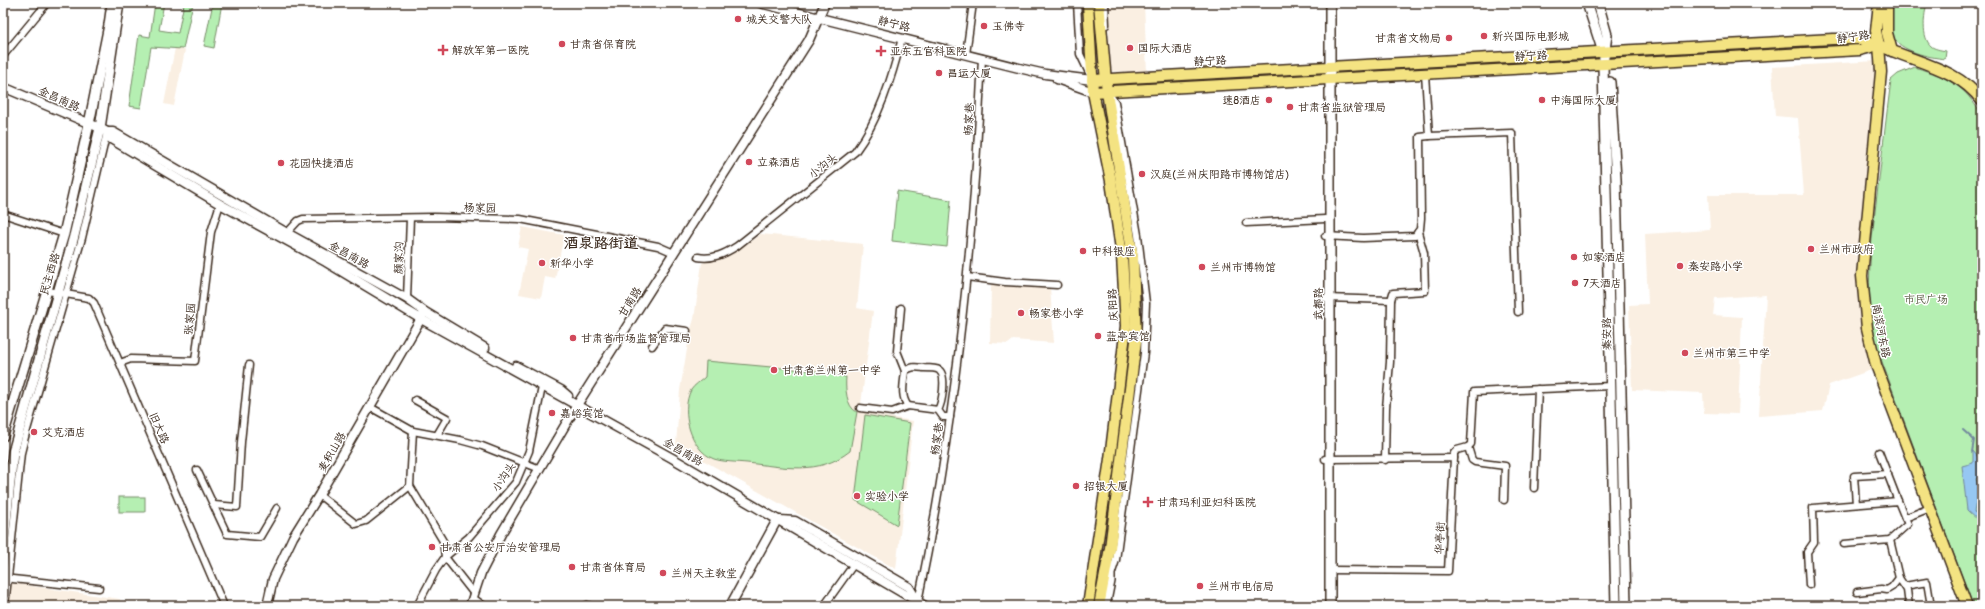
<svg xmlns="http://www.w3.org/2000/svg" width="1985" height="609" font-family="Pangolin,'LXGW WenKai TC',sans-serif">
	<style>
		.built { fill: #faefe2 }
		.green { fill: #b5efb2; stroke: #788c68 }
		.water { fill: #96c7f2; stroke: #72889d }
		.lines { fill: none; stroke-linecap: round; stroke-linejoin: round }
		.stream { stroke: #72889d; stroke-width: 2 }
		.minor-casing { stroke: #3b2a1e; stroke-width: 9 }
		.tertiary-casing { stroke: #3b2a1e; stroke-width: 11 }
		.secondary-casing { stroke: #3b2a1e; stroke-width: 12 }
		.primary-casing { stroke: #3b2a1e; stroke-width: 13 }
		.trunk-casing { stroke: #3b2a1e; stroke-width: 13 }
		.minor { stroke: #fff; stroke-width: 6 }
		.tertiary { stroke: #fff; stroke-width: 8 }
		.secondary { stroke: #fff; stroke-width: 9 }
		.primary { stroke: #f4e382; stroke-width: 10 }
		.trunk { stroke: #f4e382; stroke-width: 10 }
		.poi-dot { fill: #d1495b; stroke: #fff; stroke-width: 1.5 }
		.labels { text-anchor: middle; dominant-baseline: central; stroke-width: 3; stroke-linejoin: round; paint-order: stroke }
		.poi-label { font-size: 11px; fill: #3b2a1e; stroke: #fff; text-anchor: start }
		.street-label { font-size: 11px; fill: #3b2a1e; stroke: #fff }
		.park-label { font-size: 11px; fill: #5a5b43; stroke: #fff }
		.district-label { font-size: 15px; font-weight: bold; fill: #3b2a1e; stroke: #fff }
	</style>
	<rect width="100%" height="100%" fill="#fff"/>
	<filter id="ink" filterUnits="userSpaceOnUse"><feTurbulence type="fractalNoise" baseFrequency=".025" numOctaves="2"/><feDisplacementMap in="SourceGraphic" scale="8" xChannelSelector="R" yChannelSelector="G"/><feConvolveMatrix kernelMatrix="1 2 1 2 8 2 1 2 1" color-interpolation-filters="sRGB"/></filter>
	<g filter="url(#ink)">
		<!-- built -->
		<g class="built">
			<polygon points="1108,3 1144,3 1147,73 1110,71"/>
			<polygon points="175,48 185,50 174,106 164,104"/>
			<polygon points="1877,61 1861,304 1874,369 1829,385 1823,411 1759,416 1766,295 1715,298 1713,315 1742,317 1738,414 1704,413 1703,393 1632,390 1629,305 1648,304 1645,234 1710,230 1708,195 1804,195 1798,118 1775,116 1772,67"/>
			<polygon points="522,227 564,235 555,279 545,277 541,298 519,294 528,249 518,247"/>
			<polygon points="761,234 863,244 857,308 873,311 860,412 913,421 896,569 676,445 680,390 690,332 694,319 702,263 731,254"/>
			<polygon points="991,284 1050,287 1054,343 1013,340 1008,344 990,343"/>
			<polygon points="5,582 120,599 119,606 3,606"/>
		</g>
		<!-- green -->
		<g class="green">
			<polygon points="155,3 164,3 159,30 178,33 184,3 193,3 183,49 151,47 141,108 129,106 139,35 150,37"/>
			<polygon points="213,3 222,3 214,48 204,46"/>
			<path d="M1890,3H1927C1924,15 1921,37 1931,46C1934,49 1941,50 1946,51L1945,59C1929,57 1900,52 1892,35C1888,25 1889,13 1890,3Z"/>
			<path d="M1915,67C1950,79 1963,83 1982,116V606H1973L1878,351C1863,300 1871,246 1877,195C1882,156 1886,118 1891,80L1898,74Z"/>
			<polygon points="897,191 951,200 947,247 892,241"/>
			<path d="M706,361L815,371L846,377C845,387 846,407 857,412L850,451C818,476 785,467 747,463C737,462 723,462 714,459C690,450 680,411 691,390C694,385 701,381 705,377Z"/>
			<polygon points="865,415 910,423 897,525 855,500"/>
			<rect x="119" y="497" width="26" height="15"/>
		</g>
		<!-- water -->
		<polygon class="water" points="1973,451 1982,462 1982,471 1976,479 1981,496 1976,501 1974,512 1982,518 1982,527 1980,522 1967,510 1962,466 1973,463"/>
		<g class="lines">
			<!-- stream -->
			<polyline class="stream" points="1963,430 1974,440 1972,452"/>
			<defs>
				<g id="minor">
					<polyline points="1077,3 1080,54 1090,75"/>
					<polyline points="1105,3 1106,25"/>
					<polyline points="966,54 973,3"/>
					<polyline points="3,56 47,3"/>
					<polyline points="1425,74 1429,136 1512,133 1518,312"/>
					<polyline points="1109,94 1115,102 1138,235 1146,303 1144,353 1116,560 1112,572"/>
					<polyline points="3,214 64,234"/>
					<polyline points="1246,223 1325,219"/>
					<polyline points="287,233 298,221 303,219 434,217 520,219 658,246 674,253"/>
					<polyline points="1325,236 1363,238 1415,236 1420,229 1421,218 1420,137 1429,136"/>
					<path d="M698,257C713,260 726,253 737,246L855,152C879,120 892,77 902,38"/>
					<polyline points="967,277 1005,282 1057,285"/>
					<polyline points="48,291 89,298 94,303 224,606"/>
					<polyline points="1325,298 1391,300"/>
					<polyline points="407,299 410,218"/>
					<polyline points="901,308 897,351 905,371"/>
					<polyline points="652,346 665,328 687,331"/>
					<polyline points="120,363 131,359 195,361 211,232 220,204"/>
					<polyline points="415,400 447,418 437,435"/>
					<path d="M908,406C900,396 904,383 905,371C912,366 916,367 924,368C928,368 936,368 939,370C947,376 942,403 938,410"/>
					<polyline points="370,407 413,431 460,440 482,446 540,469"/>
					<polyline points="860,408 892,412 908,406 938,410 943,417 950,417"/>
					<polyline points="413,431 410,486 443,541 445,557 474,594"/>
					<polyline points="1468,447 1472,460 1475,462 1505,466 1504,500"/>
					<polyline points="1879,452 1898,501"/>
					<polyline points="1454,458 1454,453 1457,450 1468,447 1471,444 1474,392 1611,386"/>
					<polyline points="1325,459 1454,458 1448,571 1330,570"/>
					<polyline points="1385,460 1386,408 1390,362 1391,300 1393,293 1425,291 1424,253 1418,232"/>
					<polyline points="197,470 227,534 260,537 277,508"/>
					<polyline points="1534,488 1538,389"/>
					<polyline points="319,495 356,524 366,521 410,486"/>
					<polyline points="1856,504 1854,476 1888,474"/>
					<polyline points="214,505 237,507 241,442 249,365"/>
					<polyline points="1844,544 1890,540"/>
					<polyline points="3,578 99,588"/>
					<polyline points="1899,578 1907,590 1909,606"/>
					<polyline points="1809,585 1807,552 1814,542 1813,508 1898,501 1905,518 1930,508"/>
					<polyline points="1905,586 1927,582 1931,606"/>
					<polyline points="1857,592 1881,589 1887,590 1892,587 1899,578 1890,540 1908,524 1905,518"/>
					<polyline points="473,598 484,606"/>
					<path d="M918,602C955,423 974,241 982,58"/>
					<polyline points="587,605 590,606"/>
					<polyline points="5,606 21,453 25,437 82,238 107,132"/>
					<polyline points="417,606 436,570 445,557 469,537 516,482 529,451 542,387"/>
					<polyline points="824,606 854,564"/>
				</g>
				<g id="tertiary">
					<polyline points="760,3 1023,69 1045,74 1092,80"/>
					<polyline points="1057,79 1093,92"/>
					<polyline points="3,87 100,128 107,132 111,139 220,204 326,262 421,319 672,458 925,606"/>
					<polyline points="107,132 113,132 287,233 407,299 425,312 485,348"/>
					<polyline points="516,366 561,390 568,396"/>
					<polyline points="780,520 795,521 909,587 917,600"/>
					<polyline points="267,606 273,579 293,537 319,495 423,315"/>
					<polyline points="470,606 481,573 501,534 577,405 809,40 825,3"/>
					<polyline points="730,606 777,520"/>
				</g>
				<g id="secondary">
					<polyline points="1587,3 1603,52"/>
					<polyline points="1598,3 1607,35 1603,65 1616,606"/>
					<polyline points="1610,82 1616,179 1626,606"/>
					<polyline points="3,436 64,234 89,124 109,25 112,3"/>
					<polyline points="3,551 13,452 74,236 100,128 119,3"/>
					<polyline points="1105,606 1110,581 1110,566"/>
					<polyline points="1330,606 1330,3"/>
				</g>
				<g id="primary">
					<polyline points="1092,80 1833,39 1861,39 1879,45"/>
					<polyline points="1093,92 1823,52 1860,50 1879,45"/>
					<polyline points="1088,606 1110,459 1126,326 1122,256 1111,181 1093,92 1088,3"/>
					<polyline points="1099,606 1110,548 1136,341 1133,258 1107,92 1099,3"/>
				</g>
				<g id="trunk">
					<polyline points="1879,3 1876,31 1879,45 1881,72 1862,276 1867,328 1876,365 1967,606"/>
					<polyline points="1887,3 1887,33 1892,51"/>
					<path d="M1879,45C1915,63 1957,67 1982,101"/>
				</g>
			</defs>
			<!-- minor casing -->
			<use href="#minor" class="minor-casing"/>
			<!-- tertiary casing -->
			<use href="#tertiary" class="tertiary-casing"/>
			<!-- secondary casing -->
			<use href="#secondary" class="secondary-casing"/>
			<!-- primary casing -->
			<use href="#primary" class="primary-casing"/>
			<!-- trunk casing -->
			<use href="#trunk" class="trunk-casing"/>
			<!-- minor -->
			<use href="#minor" class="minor"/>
			<!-- tertiary -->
			<use href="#tertiary" class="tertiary"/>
			<!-- secondary -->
			<use href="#secondary" class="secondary"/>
			<!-- primary -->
			<use href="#primary" class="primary"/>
			<!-- trunk -->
			<use href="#trunk" class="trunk"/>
		</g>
	</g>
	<!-- markers -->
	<g class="poi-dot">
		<circle cx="738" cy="19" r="4"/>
		<circle cx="984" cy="26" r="4"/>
		<circle cx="1484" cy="36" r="4"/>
		<circle cx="1449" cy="38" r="4"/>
		<circle cx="562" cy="44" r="4"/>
		<circle cx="1130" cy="48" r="4"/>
		<path d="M441 44h4v4h4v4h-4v4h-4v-4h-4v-4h4z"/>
		<path d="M879 45h4v4h4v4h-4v4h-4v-4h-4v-4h4z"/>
		<circle cx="939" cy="73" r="4"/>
		<circle cx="1269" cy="100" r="4"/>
		<circle cx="1542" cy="100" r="4"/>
		<circle cx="1290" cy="107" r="4"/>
		<circle cx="749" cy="162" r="4"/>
		<circle cx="281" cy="163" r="4"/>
		<circle cx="1142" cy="174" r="4"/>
		<circle cx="1811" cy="249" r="4"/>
		<circle cx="1083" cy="251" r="4"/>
		<circle cx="1574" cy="257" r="4"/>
		<circle cx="542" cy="263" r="4"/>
		<circle cx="1680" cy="266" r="4"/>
		<circle cx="1202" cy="267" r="4"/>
		<circle cx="1575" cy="283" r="4"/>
		<circle cx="1021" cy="313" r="4"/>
		<circle cx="1098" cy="336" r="4"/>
		<circle cx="573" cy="338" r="4"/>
		<circle cx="1685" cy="353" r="4"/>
		<circle cx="774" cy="370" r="4"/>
		<circle cx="552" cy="413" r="4"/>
		<circle cx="34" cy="432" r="4"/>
		<circle cx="1076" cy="486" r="4"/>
		<circle cx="857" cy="496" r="4"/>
		<path d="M1146 496h4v4h4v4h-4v4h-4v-4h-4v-4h4z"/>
		<circle cx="432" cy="547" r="4"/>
		<circle cx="572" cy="567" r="4"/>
		<circle cx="663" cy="573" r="4"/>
		<circle cx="1200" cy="586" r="4"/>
	</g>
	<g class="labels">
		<!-- poi labels -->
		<g class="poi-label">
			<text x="746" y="19">城关交警大队</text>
			<text x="992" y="26">玉佛寺</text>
			<text x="1492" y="36">新兴国际电影城</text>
			<text x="1441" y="38" text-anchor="end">甘肃省文物局</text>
			<text x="570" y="44">甘肃省保育院</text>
			<text x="1138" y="48">国际大酒店</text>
			<text x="452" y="50">解放军第一医院</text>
			<text x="890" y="51">亚东五官科医院</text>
			<text x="947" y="73">昌运大厦</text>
			<text x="1261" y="100" text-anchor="end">速8酒店</text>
			<text x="1550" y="100">中海国际大厦</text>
			<text x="1298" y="107">甘肃省监狱管理局</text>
			<text x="757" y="162">立森酒店</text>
			<text x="289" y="163">花园快捷酒店</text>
			<text x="1150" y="174">汉庭(兰州庆阳路市博物馆店)</text>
			<text x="1819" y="249">兰州市政府</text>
			<text x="1091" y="251">中科银座</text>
			<text x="1582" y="257">如家酒店</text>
			<text x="550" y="263">新华小学</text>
			<text x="1688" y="266">秦安路小学</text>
			<text x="1210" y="267">兰州市博物馆</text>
			<text x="1583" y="283">7天酒店</text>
			<text x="1029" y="313">畅家巷小学</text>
			<text x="1106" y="336">蓝亭宾馆</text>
			<text x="581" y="338">甘肃省市场监督管理局</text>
			<text x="1693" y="353">兰州市第三中学</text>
			<text x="782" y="370">甘肃省兰州第一中学</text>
			<text x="560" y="413">嘉峪宾馆</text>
			<text x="42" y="432">艾克酒店</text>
			<text x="1084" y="486">招银大厦</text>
			<text x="865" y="496">实验小学</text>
			<text x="1157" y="502">甘肃玛利亚妇科医院</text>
			<text x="440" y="547">甘肃省公安厅治安管理局</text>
			<text x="580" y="567">甘肃省体育局</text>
			<text x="671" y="573">兰州天主教堂</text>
			<text x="1208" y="586">兰州市电信局</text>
		</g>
		<!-- street labels -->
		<g class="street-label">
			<text transform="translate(894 24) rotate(14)">静宁路</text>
			<text transform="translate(1853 37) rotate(-8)">静宁路</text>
			<text transform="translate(1531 56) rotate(-3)">静宁路</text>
			<text transform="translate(1210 61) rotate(-3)">静宁路</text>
			<text transform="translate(59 99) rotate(24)">金昌南路</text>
			<text transform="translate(969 119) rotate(-87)">畅家巷</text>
			<text transform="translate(823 166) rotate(-39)">小沟头</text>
			<text transform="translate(480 208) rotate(2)">杨家园</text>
			<text transform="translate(349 255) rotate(29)">金昌南路</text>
			<text transform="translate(399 258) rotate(-89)">颜家沟</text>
			<text transform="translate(50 274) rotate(-74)">民主西路</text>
			<text transform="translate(630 302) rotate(-58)">甘南路</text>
			<text transform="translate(1318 304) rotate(-90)">武都路</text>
			<text transform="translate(1113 305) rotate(-93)">庆阳路</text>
			<text transform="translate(190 319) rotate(-84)">张家园</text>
			<text transform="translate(1881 331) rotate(79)">南滨河东路</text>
			<text transform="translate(1607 334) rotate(-91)">秦安路</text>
			<text transform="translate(159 428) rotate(67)">旧大路</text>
			<text transform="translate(937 439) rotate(-82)">畅家巷</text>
			<text transform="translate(332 452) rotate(-60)">麦积山路</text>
			<text transform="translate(683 452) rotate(30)">金昌南路</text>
			<text transform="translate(504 477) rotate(-56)">小沟头</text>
			<text transform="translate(1440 538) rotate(-87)">华亭街</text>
		</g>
		<!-- park labels -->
		<g class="park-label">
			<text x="1926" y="299">市民广场</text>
		</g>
		<!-- district labels -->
		<g class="district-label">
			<text x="601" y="243">酒泉路街道</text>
		</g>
	</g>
	<!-- margin -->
	<rect width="1985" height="609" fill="none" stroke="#fff" stroke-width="16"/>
	<rect x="8" y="8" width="1969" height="593" fill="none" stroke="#3b2a1e" stroke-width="1.5" filter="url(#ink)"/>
</svg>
